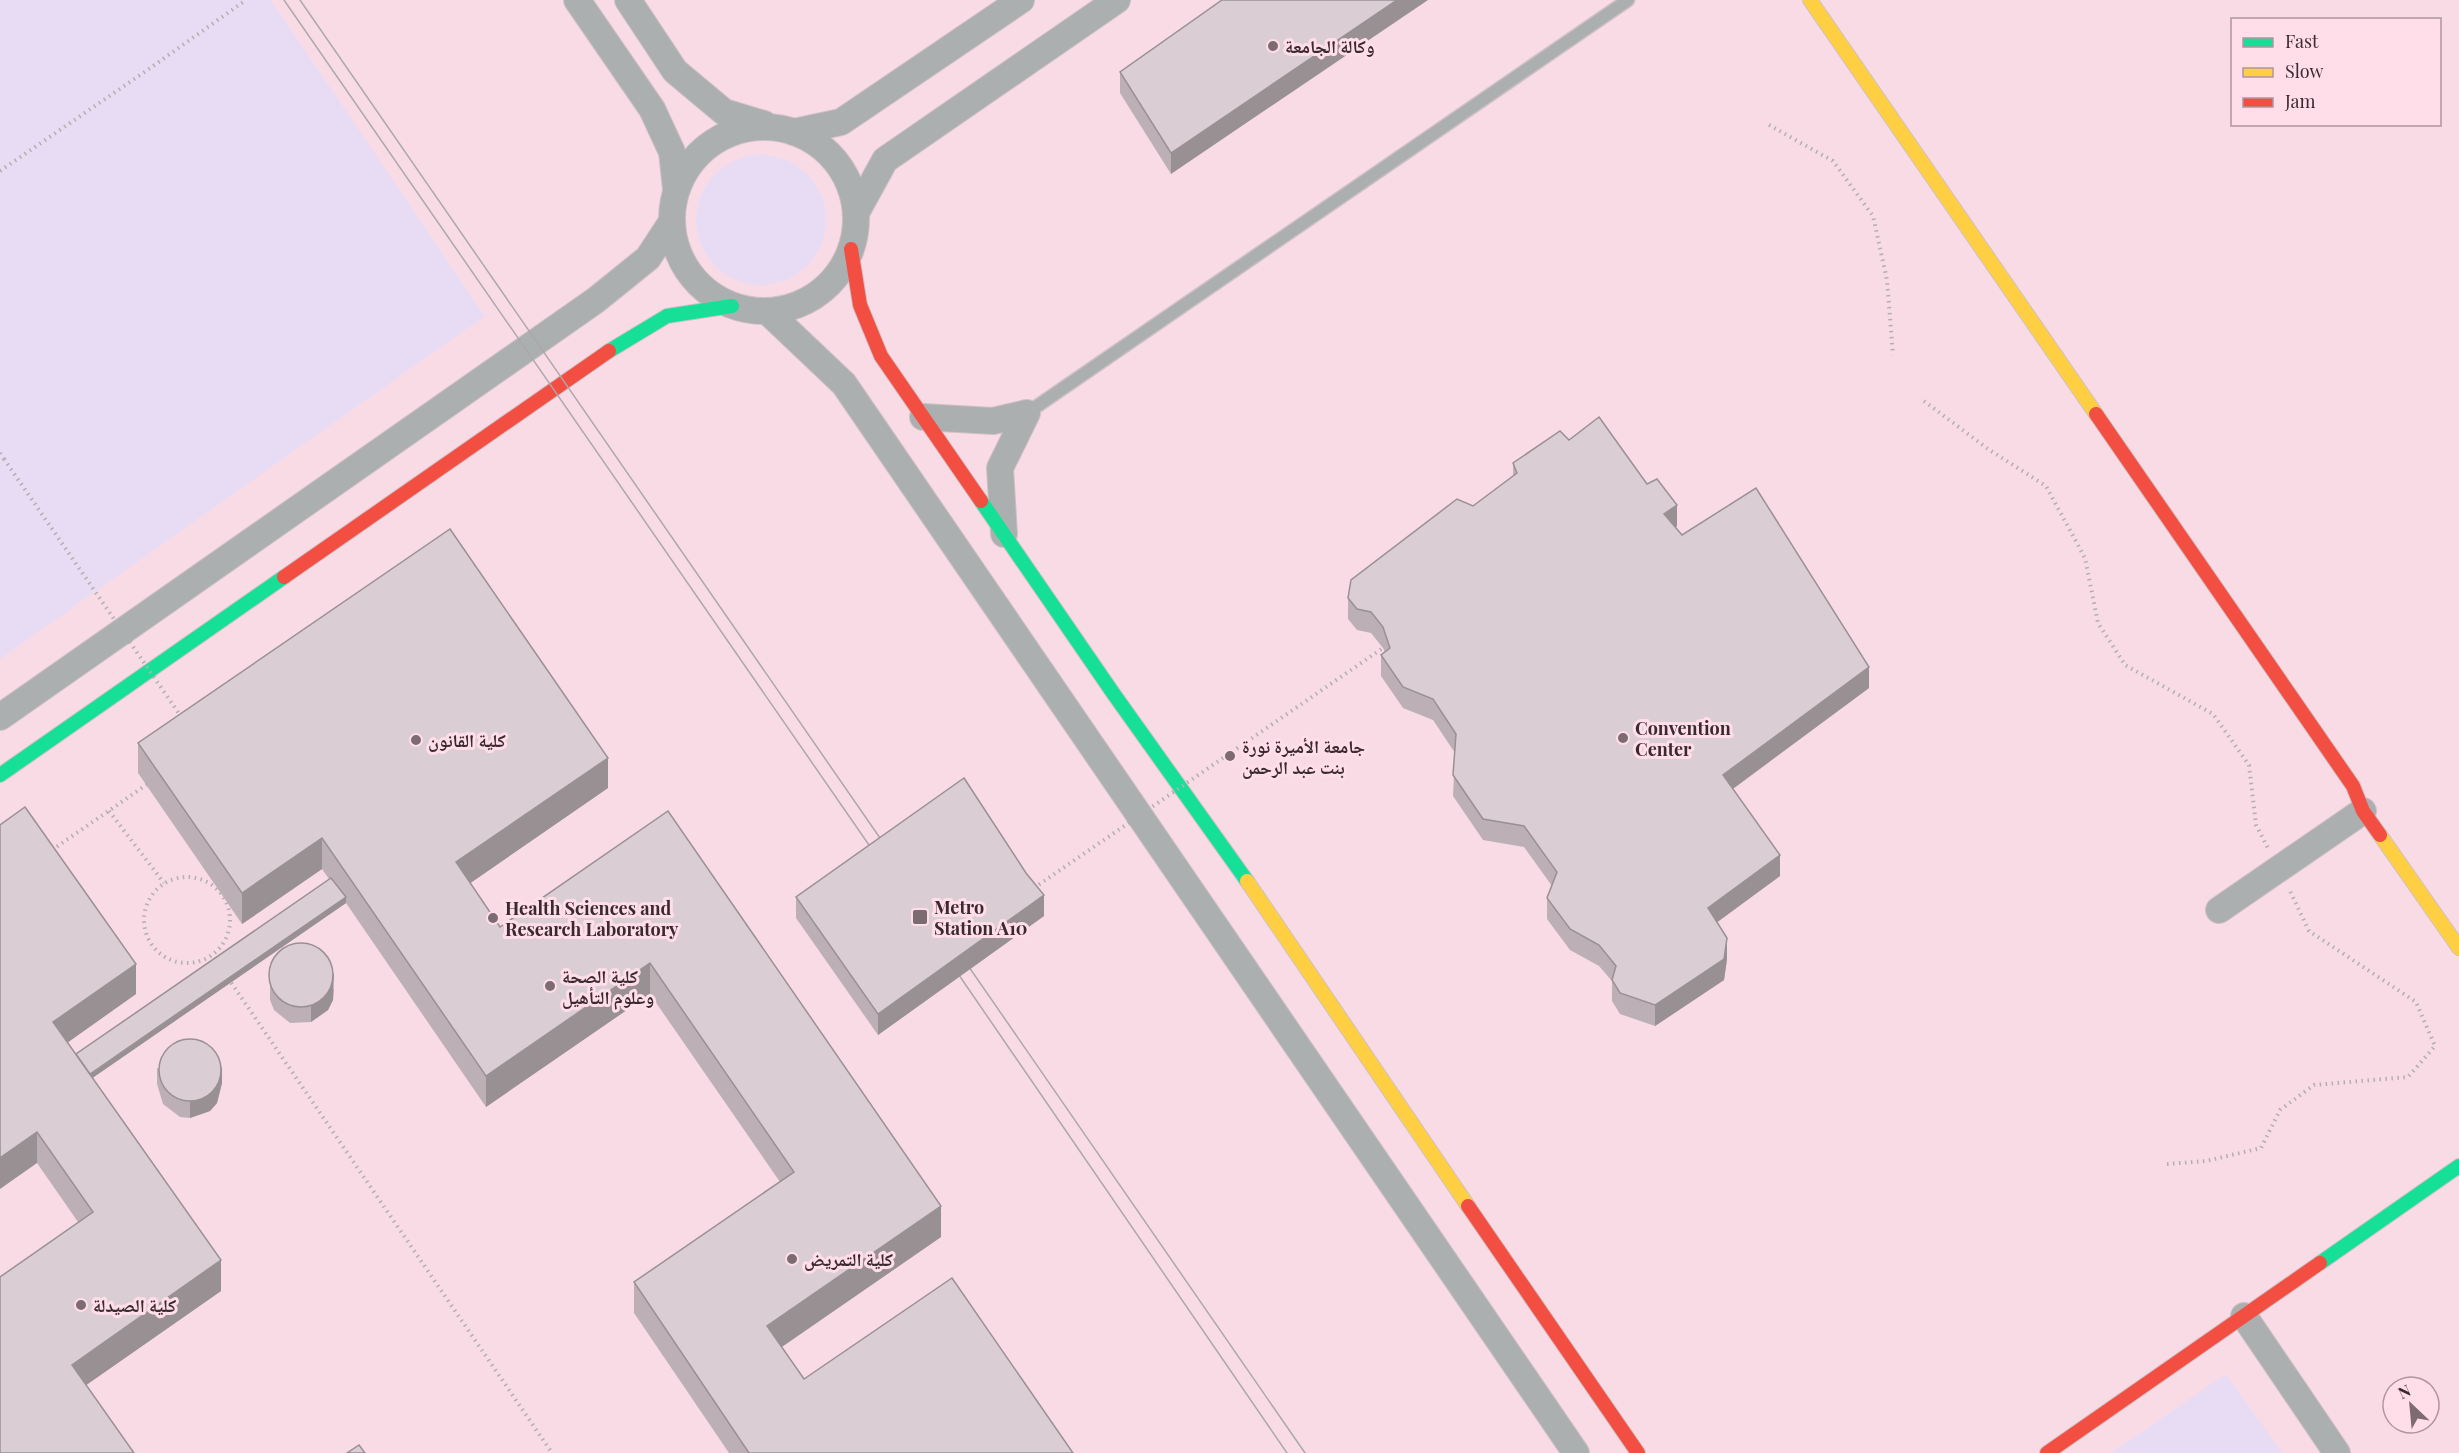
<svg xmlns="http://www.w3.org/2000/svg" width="2459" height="1453" font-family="'Playfair Display','Noto Naskh Arabic',serif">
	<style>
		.built { fill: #f9dbe6; fill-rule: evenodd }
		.green { fill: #e8dcf4 }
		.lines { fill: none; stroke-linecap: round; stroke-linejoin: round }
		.lane-casing { stroke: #cfc1c6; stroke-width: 15 }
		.street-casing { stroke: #cfc1c6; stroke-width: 28 }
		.fast-casing { stroke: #cfc1c6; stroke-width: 16 }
		.slow-casing { stroke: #cfc1c6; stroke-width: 16 }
		.jam-casing { stroke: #cfc1c6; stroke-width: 16 }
		.path { stroke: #b3afb0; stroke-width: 4; stroke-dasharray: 1.5 4.5; stroke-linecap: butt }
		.lane { stroke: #acafaf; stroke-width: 12 }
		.street { stroke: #acafaf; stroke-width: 26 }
		.fast { stroke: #16e098; stroke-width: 14 }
		.slow { stroke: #ffcf43; stroke-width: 14 }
		.jam { stroke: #f24e42; stroke-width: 14 }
		.tram { stroke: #aca8aa; stroke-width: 1.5 }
		.path-bridge { stroke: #b3afb0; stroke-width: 4; stroke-dasharray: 1.5 4.5; stroke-linecap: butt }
		.wall { fill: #bcb0b6 }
		.shaded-wall { fill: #999094 }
		.building { fill: #dbcdd4; stroke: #999094; stroke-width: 1.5 }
		.poi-dot { fill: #7c6b71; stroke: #ffdde9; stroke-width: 2 }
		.labels { text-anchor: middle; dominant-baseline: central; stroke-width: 6; stroke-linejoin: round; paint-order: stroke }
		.poi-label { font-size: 18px; font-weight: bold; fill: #392a2f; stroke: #ffdde9; text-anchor: start }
	</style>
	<rect width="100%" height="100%" fill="#f7e5eb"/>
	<!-- built -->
	<path class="built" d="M0,0H2459V1453H0ZM2232,20H2440V124H2232ZM2393,1387H2429V1423H2393Z"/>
	<!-- green -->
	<g class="green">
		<polygon points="0,0 271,0 485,316 0,659"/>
		<circle cx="761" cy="220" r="65"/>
		<polygon points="2226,1374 2282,1453 2111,1453"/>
	</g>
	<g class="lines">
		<defs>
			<polyline id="lane" points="1027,413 1628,0"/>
			<g id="street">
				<polyline points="577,0 652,109 672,152 676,189"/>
				<polyline points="628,0 675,71 724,112 764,124"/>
				<circle cx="764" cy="219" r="92"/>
				<polyline points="794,132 841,122 1021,0"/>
				<polyline points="856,213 885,160 1117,0"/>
				<polyline points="767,311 844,384 1576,1453"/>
				<polyline points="923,417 993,421 1027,413 1000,468 1004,534"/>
				<polyline points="0,717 596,300 648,258 671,223"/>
				<polyline points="2219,910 2363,811"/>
				<polyline points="2244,1316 2337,1453"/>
			</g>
			<g id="fast">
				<polyline points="609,351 667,316 732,306"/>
				<polyline points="981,501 1113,693 1247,881"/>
				<polyline points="0,775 284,577"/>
				<polyline points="2320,1263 2459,1166"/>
			</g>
			<g id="slow">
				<polyline points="1810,0 2096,414"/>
				<polyline points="2380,835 2459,948"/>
				<polyline points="1247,881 1468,1206"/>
			</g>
			<g id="jam">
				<polyline points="851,249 860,305 881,356 981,501"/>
				<polyline points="2096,414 2353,786 2363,811 2380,835"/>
				<polyline points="284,577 609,351"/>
				<polyline points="1468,1206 1638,1453"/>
				<polyline points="2047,1453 2320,1263"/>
			</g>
		</defs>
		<!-- lane casing -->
		<use href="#lane" class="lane-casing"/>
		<!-- street casing -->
		<use href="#street" class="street-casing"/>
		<!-- fast casing -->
		<use href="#fast" class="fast-casing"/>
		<!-- slow casing -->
		<use href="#slow" class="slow-casing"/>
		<!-- jam casing -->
		<use href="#jam" class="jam-casing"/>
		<!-- path -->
		<g class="path">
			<polyline points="1769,125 1833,161 1873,216 1887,280 1893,355"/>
			<polyline points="0,171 146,71 246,0"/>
			<polyline points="1924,401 1988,449 2046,486 2085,558 2098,623 2125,665 2213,714 2249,765 2256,825 2269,850"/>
			<polyline points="0,453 4,459"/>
			<polyline points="109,811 164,883"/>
			<polyline points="52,850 149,783"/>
			<circle cx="187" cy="920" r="43"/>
			<polyline points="228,978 552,1453"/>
			<polyline points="2167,1164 2206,1161 2261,1148 2280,1110 2314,1085 2408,1077 2435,1046 2416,1002 2309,931 2289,889"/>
		</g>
		<!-- lane -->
		<use href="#lane" class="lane"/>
		<!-- street -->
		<use href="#street" class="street"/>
		<!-- fast -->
		<use href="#fast" class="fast"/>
		<!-- slow -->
		<use href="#slow" class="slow"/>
		<!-- jam -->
		<use href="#jam" class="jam"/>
		<!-- tram -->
		<g class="tram">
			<polyline points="284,0 878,858"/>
			<polyline points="300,0 889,851"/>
			<polyline points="960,954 1305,1453"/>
			<polyline points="950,962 1287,1453"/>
		</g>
		<!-- path-bridge -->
		<g class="path-bridge">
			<polyline points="4,459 182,718"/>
			<polyline points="1034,888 1383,648"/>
		</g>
	</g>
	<!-- wall -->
	<g class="wall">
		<polygon points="1222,0 1171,174 1120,93 1120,72"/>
		<polygon points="1569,440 1677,526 1676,527 1682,535 1869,688 1733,789 1780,876 1717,922 1727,959 1724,980 1655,1026 1620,1014 1612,1001 1612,981 1599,966 1570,950 1547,919 1547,898 1552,886 1524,847 1483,840 1453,796 1455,753 1433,720 1403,708 1381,676 1381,655 1385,652 1383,648 1371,633 1357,630 1348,619 1348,598 1513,476 1513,463"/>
		<polygon points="138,743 608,788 470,883 500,927 668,811 941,1237 782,1347 804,1379 1073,1453 729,1453 634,1313 634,1282 780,1182 650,994 486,1107 346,903 92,1078 221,1291 86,1385 0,1453 78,1222 37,1163 0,825 136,994 67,1042 76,1054 329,879 322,869 242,924 138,773"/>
		<polygon points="796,897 1044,916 878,1035 796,918"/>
		<polygon points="270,984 334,989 333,1000 328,1010 311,1022 290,1023 274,1010 270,1000"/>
		<polygon points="157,1068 222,1083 217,1103 210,1111 190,1118 180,1117 163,1104 157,1084"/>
	</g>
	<!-- shaded-wall -->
	<g class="shaded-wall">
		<polygon points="1397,0 1428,0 1171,174 1171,153"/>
		<polygon points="1677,505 1677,526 1664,535 1664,514"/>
		<polygon points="1869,667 1869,688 1723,796 1723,775"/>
		<polygon points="608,758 608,788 456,893 456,862"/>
		<polygon points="322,838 322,869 242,924 242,893"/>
		<polygon points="1780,855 1780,876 1708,929 1708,908"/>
		<polygon points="1044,895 1044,916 878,1035 878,1014"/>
		<polygon points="346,897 346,903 78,1088 78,1083"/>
		<polygon points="1727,938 1727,959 1724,980 1655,1026 1655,1005"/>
		<polygon points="650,963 650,994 486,1107 486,1076"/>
		<polygon points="136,964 136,994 53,1053 53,1022"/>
		<polygon points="334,973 333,1000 328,1010 311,1022 311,1006"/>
		<polygon points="222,1067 222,1083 217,1103 210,1111 190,1118 190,1102"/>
		<polygon points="37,1132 37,1163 0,1189 0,1158"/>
		<polygon points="941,1206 941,1237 767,1357 767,1326"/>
		<polygon points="221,1260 221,1291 72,1395 72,1365"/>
	</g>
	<!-- building -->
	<g class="building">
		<polygon points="1222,0 1397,0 1171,153 1120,72"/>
		<polygon points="1599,417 1647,484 1657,479 1677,505 1664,514 1682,535 1756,488 1869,667 1723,775 1780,855 1708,908 1727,938 1724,959 1655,1005 1620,993 1612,980 1616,966 1599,945 1570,929 1547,898 1557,872 1524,826 1483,819 1453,775 1456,734 1433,699 1403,687 1381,655 1390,648 1383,627 1371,612 1357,609 1348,598 1351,580 1457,499 1473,506 1517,473 1513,463 1560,431 1569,440"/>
		<polygon points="450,529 608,758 456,862 500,927 668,811 941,1206 767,1326 804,1379 952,1278 1073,1453 749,1453 634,1282 794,1172 650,963 486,1076 322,838 242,893 138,743"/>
		<polygon points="964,778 1026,873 1044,895 878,1014 796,897"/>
		<polygon points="25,807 136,964 53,1022 221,1260 72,1365 134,1453 0,1453 0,1277 93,1212 37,1132 0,1158 0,825"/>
		<polygon points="331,878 346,897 90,1074 76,1054"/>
		<circle cx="301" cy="975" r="32"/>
		<circle cx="190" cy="1070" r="31"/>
		<polygon points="359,1445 365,1453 347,1453"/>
	</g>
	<!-- markers -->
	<g class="poi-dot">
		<circle cx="1273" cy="46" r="6"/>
		<circle cx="1623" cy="738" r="6"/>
		<circle cx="416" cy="740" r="6"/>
		<circle cx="1230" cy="756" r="6"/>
		<rect x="912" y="909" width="16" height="16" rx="3"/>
		<circle cx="493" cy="918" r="6"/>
		<circle cx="550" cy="986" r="6"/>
		<circle cx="792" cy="1259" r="6"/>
		<circle cx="81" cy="1305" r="6"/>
	</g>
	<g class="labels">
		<!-- poi labels -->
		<g class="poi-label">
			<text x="1285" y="46">وكالة الجامعة</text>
			<text x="1635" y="728">Convention<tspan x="1635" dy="21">Center</tspan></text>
			<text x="428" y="740">كلية القانون</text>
			<text x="1242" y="746">جامعة الأميرة نورة<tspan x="1242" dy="21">بنت عبد الرحمن</tspan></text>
			<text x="934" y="907">Metro<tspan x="934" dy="21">Station A10</tspan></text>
			<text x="505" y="908">Health Sciences and<tspan x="505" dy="21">Research Laboratory</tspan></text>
			<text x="562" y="976">كلية الصحة<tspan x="562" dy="21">وعلوم التأهيل</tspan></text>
			<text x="804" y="1259">كلية التمريض</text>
			<text x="93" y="1305">كلية الصيدلة</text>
		</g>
	</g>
	<!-- legend -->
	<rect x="2231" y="18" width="210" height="108" fill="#ffdde9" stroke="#b0959f" stroke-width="1.5"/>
	<rect x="2243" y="38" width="30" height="9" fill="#16e098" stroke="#b0959f" stroke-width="1.5"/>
	<text x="2285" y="48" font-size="18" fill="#392a2f">Fast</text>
	<rect x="2243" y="68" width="30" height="9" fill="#ffcf43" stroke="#b0959f" stroke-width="1.5"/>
	<text x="2285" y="78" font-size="18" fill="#392a2f">Slow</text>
	<rect x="2243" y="98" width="30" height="9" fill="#f24e42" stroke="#b0959f" stroke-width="1.5"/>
	<text x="2285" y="108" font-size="18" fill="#392a2f">Jam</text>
	<!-- north arrow -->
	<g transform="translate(2411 1405) rotate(334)"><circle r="28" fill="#ffdde9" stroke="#b0959f" stroke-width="1.5"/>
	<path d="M0-4.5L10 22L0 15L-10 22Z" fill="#7c6b71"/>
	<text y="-9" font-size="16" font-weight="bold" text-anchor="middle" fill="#392a2f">N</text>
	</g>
</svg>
